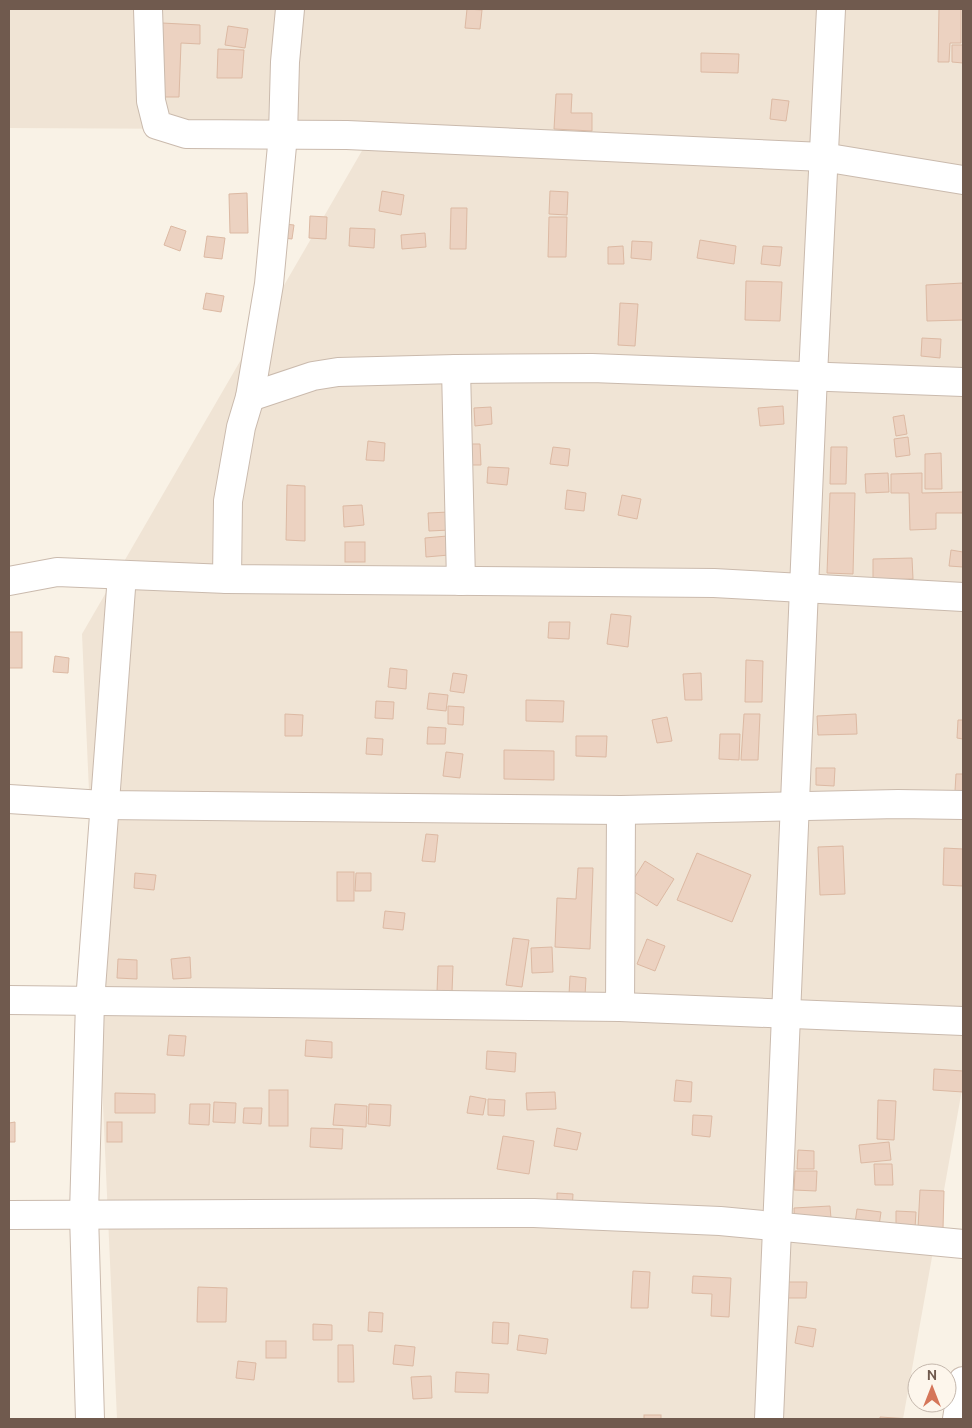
<svg xmlns="http://www.w3.org/2000/svg" width="972" height="1428" font-family="Ubuntu,sans-serif">
	<style>
		.residential { fill: #f0e4d5 }
		.building { fill: #ecd2c1; stroke: #dcb9a3 }
		.lines { fill: none; stroke-linecap: round; stroke-linejoin: round }
		.minor-casing { stroke: #cabaad; stroke-width: 30 }
		.minor { stroke: #fff; stroke-width: 28 }
	</style>
	<rect width="100%" height="100%" fill="#f9f2e6"/>
	<!-- residential -->
	<polygon class="residential" points="9,9 963,9 963,1084 903,1419 117,1419 82,634 374,130 9,128"/>
	<!-- building -->
	<g class="building">
		<polygon points="467,9 482,10 480,29 465,28"/>
		<polygon points="939,9 961,9 961,43 950,43 949,62 938,62"/>
		<polygon points="162,23 200,25 200,44 181,43 179,97 160,97"/>
		<polygon points="228,26 248,29 245,48 225,45"/>
		<polygon points="952,45 963,45 963,63 952,62"/>
		<polygon points="218,49 244,50 242,78 217,78"/>
		<polygon points="701,53 739,54 738,73 701,72"/>
		<polygon points="556,94 572,94 571,113 592,113 592,131 554,129"/>
		<polygon points="772,99 789,101 786,121 770,119"/>
		<polygon points="382,191 404,195 401,215 379,211"/>
		<polygon points="550,191 568,192 567,215 549,214"/>
		<polygon points="247,193 248,233 230,233 229,194"/>
		<polygon points="451,208 467,208 466,249 450,249"/>
		<polygon points="310,216 327,217 326,239 309,238"/>
		<polygon points="549,217 567,217 566,257 548,257"/>
		<polygon points="266,222 294,225 292,239 265,236"/>
		<polygon points="171,226 186,231 180,251 164,245"/>
		<polygon points="350,228 375,229 374,248 349,246"/>
		<polygon points="425,233 426,247 402,249 401,235"/>
		<polygon points="207,236 225,238 222,259 204,257"/>
		<polygon points="700,240 736,246 734,264 697,258"/>
		<polygon points="632,241 652,242 651,260 631,258"/>
		<polygon points="623,246 624,264 608,264 608,247"/>
		<polygon points="763,246 782,247 780,266 761,264"/>
		<polygon points="746,281 782,282 780,321 745,320"/>
		<polygon points="963,283 963,320 927,321 926,285"/>
		<polygon points="206,293 224,296 221,312 203,309"/>
		<polygon points="620,303 638,304 635,346 618,345"/>
		<polygon points="922,338 941,339 940,358 921,356"/>
		<polygon points="783,406 784,424 760,426 758,408"/>
		<polygon points="491,407 492,424 475,426 474,408"/>
		<polygon points="904,415 907,434 896,436 893,417"/>
		<polygon points="908,437 910,455 896,457 894,439"/>
		<polygon points="368,441 385,443 384,461 366,460"/>
		<polygon points="462,444 480,444 481,465 463,465"/>
		<polygon points="553,447 570,449 568,466 550,464"/>
		<polygon points="831,447 847,447 846,484 830,484"/>
		<polygon points="941,453 942,489 925,489 925,454"/>
		<polygon points="488,467 509,468 507,485 487,483"/>
		<polygon points="888,473 889,492 866,493 865,474"/>
		<polygon points="922,473 922,493 963,492 963,513 936,513 936,529 910,530 909,493 891,493 891,474"/>
		<polygon points="287,485 305,486 305,541 286,540"/>
		<polygon points="567,490 586,493 584,511 565,509"/>
		<polygon points="830,493 855,493 853,574 827,573"/>
		<polygon points="622,495 641,499 637,519 618,515"/>
		<polygon points="362,505 364,525 344,527 343,506"/>
		<polygon points="449,512 450,530 429,531 428,513"/>
		<polygon points="447,536 449,555 426,557 425,538"/>
		<rect x="345" y="542" width="20" height="20"/>
		<polygon points="951,550 963,552 963,567 949,566"/>
		<polygon points="912,558 913,579 873,580 873,559"/>
		<polygon points="611,614 631,616 628,647 607,644"/>
		<polygon points="549,622 570,622 569,639 548,638"/>
		<rect x="9" y="632" width="13" height="36"/>
		<polygon points="55,656 69,658 68,673 53,672"/>
		<polygon points="746,660 763,661 762,702 745,702"/>
		<polygon points="390,668 407,670 406,689 388,687"/>
		<polygon points="453,673 467,675 464,693 450,691"/>
		<polygon points="701,673 702,700 685,700 683,674"/>
		<polygon points="429,693 448,695 446,711 427,709"/>
		<polygon points="526,700 564,701 563,722 526,721"/>
		<polygon points="376,701 394,702 393,719 375,718"/>
		<polygon points="448,706 464,707 463,725 448,724"/>
		<polygon points="285,714 303,715 302,736 285,736"/>
		<polygon points="744,714 760,714 758,760 741,760"/>
		<polygon points="856,714 857,734 818,735 817,716"/>
		<polygon points="667,717 672,741 657,743 652,720"/>
		<polygon points="958,720 963,720 963,739 957,738"/>
		<polygon points="428,727 446,728 445,744 427,744"/>
		<polygon points="720,734 740,734 739,760 719,759"/>
		<polygon points="576,736 607,736 606,757 576,756"/>
		<polygon points="367,738 383,739 382,755 366,754"/>
		<polygon points="504,750 554,751 554,780 504,779"/>
		<polygon points="446,752 463,754 460,778 443,776"/>
		<polygon points="816,768 835,768 834,786 816,785"/>
		<polygon points="956,774 963,774 963,791 955,791"/>
		<polygon points="426,834 438,835 435,862 422,861"/>
		<polygon points="843,846 845,894 820,895 818,847"/>
		<polygon points="944,848 963,849 963,886 943,885"/>
		<polygon points="697,853 751,875 732,922 677,900"/>
		<polygon points="645,861 674,879 657,906 628,888"/>
		<polygon points="578,868 593,868 590,949 555,947 557,898 576,899"/>
		<rect x="337" y="872" width="17" height="29"/>
		<polygon points="135,873 156,875 154,890 134,888"/>
		<polygon points="356,873 371,873 371,891 355,891"/>
		<polygon points="385,911 405,913 403,930 383,928"/>
		<polygon points="513,938 529,940 522,987 506,985"/>
		<polygon points="647,939 665,946 655,971 637,964"/>
		<polygon points="552,947 553,972 532,973 531,948"/>
		<polygon points="190,957 191,978 173,979 171,959"/>
		<polygon points="118,959 137,960 137,979 117,978"/>
		<polygon points="438,966 453,966 452,992 437,992"/>
		<polygon points="570,976 586,978 585,996 569,995"/>
		<polygon points="169,1035 186,1036 184,1056 167,1055"/>
		<polygon points="306,1040 332,1042 332,1058 305,1056"/>
		<polygon points="487,1051 516,1053 515,1072 486,1069"/>
		<polygon points="934,1069 963,1071 963,1092 933,1090"/>
		<polygon points="676,1080 692,1082 691,1102 674,1101"/>
		<rect x="269" y="1090" width="19" height="36"/>
		<polygon points="555,1092 556,1109 527,1110 526,1093"/>
		<polygon points="115,1093 155,1094 155,1113 115,1113"/>
		<polygon points="470,1096 486,1099 483,1115 467,1113"/>
		<polygon points="488,1099 505,1100 504,1116 488,1115"/>
		<polygon points="878,1100 896,1101 894,1140 877,1139"/>
		<polygon points="214,1102 236,1103 235,1123 213,1122"/>
		<polygon points="190,1104 210,1104 209,1125 189,1124"/>
		<polygon points="335,1104 367,1106 366,1127 333,1125"/>
		<polygon points="369,1104 391,1105 390,1126 368,1124"/>
		<polygon points="244,1108 262,1108 261,1124 243,1123"/>
		<polygon points="693,1115 712,1116 710,1137 692,1135"/>
		<polygon points="15,1122 15,1142 9,1142 9,1123"/>
		<rect x="107" y="1122" width="15" height="20"/>
		<polygon points="311,1128 343,1129 342,1149 310,1147"/>
		<polygon points="557,1128 581,1133 577,1150 554,1146"/>
		<polygon points="503,1136 534,1141 529,1174 497,1169"/>
		<polygon points="889,1142 891,1160 861,1163 859,1145"/>
		<polygon points="798,1150 814,1151 814,1169 797,1169"/>
		<polygon points="874,1164 892,1164 893,1185 875,1185"/>
		<polygon points="795,1171 817,1171 816,1191 794,1190"/>
		<polygon points="920,1190 944,1191 943,1229 918,1228"/>
		<polygon points="557,1193 573,1194 572,1212 557,1212"/>
		<polygon points="830,1206 832,1231 795,1232 794,1208"/>
		<polygon points="857,1209 881,1212 877,1240 853,1237"/>
		<polygon points="896,1211 916,1212 915,1228 896,1228"/>
		<polygon points="633,1271 650,1272 648,1308 631,1308"/>
		<polygon points="693,1276 731,1278 729,1317 711,1316 712,1294 692,1293"/>
		<polygon points="787,1282 807,1282 806,1298 786,1298"/>
		<polygon points="198,1287 227,1288 226,1322 197,1322"/>
		<polygon points="369,1312 383,1313 382,1332 368,1331"/>
		<polygon points="493,1322 509,1323 508,1344 492,1343"/>
		<polygon points="313,1324 332,1325 332,1340 313,1340"/>
		<polygon points="798,1326 816,1329 813,1347 795,1343"/>
		<polygon points="519,1335 548,1339 546,1354 517,1350"/>
		<rect x="266" y="1341" width="20" height="17"/>
		<polygon points="338,1345 353,1345 354,1382 338,1382"/>
		<polygon points="395,1345 415,1347 413,1366 393,1364"/>
		<polygon points="238,1361 256,1363 254,1380 236,1378"/>
		<polygon points="456,1372 489,1374 488,1393 455,1392"/>
		<polygon points="431,1376 432,1398 413,1399 411,1377"/>
		<rect x="644" y="1415" width="17" height="4"/>
		<polygon points="880,1417 910,1419 880,1419"/>
	</g>
	<g class="lines">
		<defs>
			<g id="minor">
				<polyline points="148,9 151,101 157,125 186,134 347,135 823,157 963,180"/>
				<polyline points="456,369 461,581"/>
				<polyline points="250,397 313,376 338,372 456,369 592,368 963,382"/>
				<polyline points="227,579 228,501 241,427 250,397 269,284 283,135 285,62 290,9"/>
				<polyline points="9,581 57,572 227,579 714,583 963,597"/>
				<polyline points="9,799 103,805 621,810 898,804 963,805"/>
				<polyline points="9,1000 620,1007 963,1021"/>
				<polyline points="620,1007 621,810"/>
				<polyline points="9,1215 534,1213 720,1221 963,1244"/>
				<polyline points="90,1419 84,1214 90,1002 122,575"/>
				<polyline points="769,1419 813,375 831,9"/>
				<polyline points="957,1419 963,1381"/>
			</g>
		</defs>
		<!-- minor casing -->
		<use href="#minor" class="minor-casing"/>
		<!-- minor -->
		<use href="#minor" class="minor"/>
	</g>
	<!-- border -->
	<rect width="972" height="1428" fill="none" stroke="#705a4e" stroke-width="20"/>
	<!-- north arrow -->
	<g transform="translate(932 1388)"><circle r="24" fill="#fdf6ec" stroke="#c5b8ad"/>
	<path d="M0-4L9 19L0 12L-9 19Z" fill="#d57659"/>
	<text y="-8" font-size="14" font-weight="bold" text-anchor="middle" fill="#705a4e">N</text>
	</g>
</svg>
